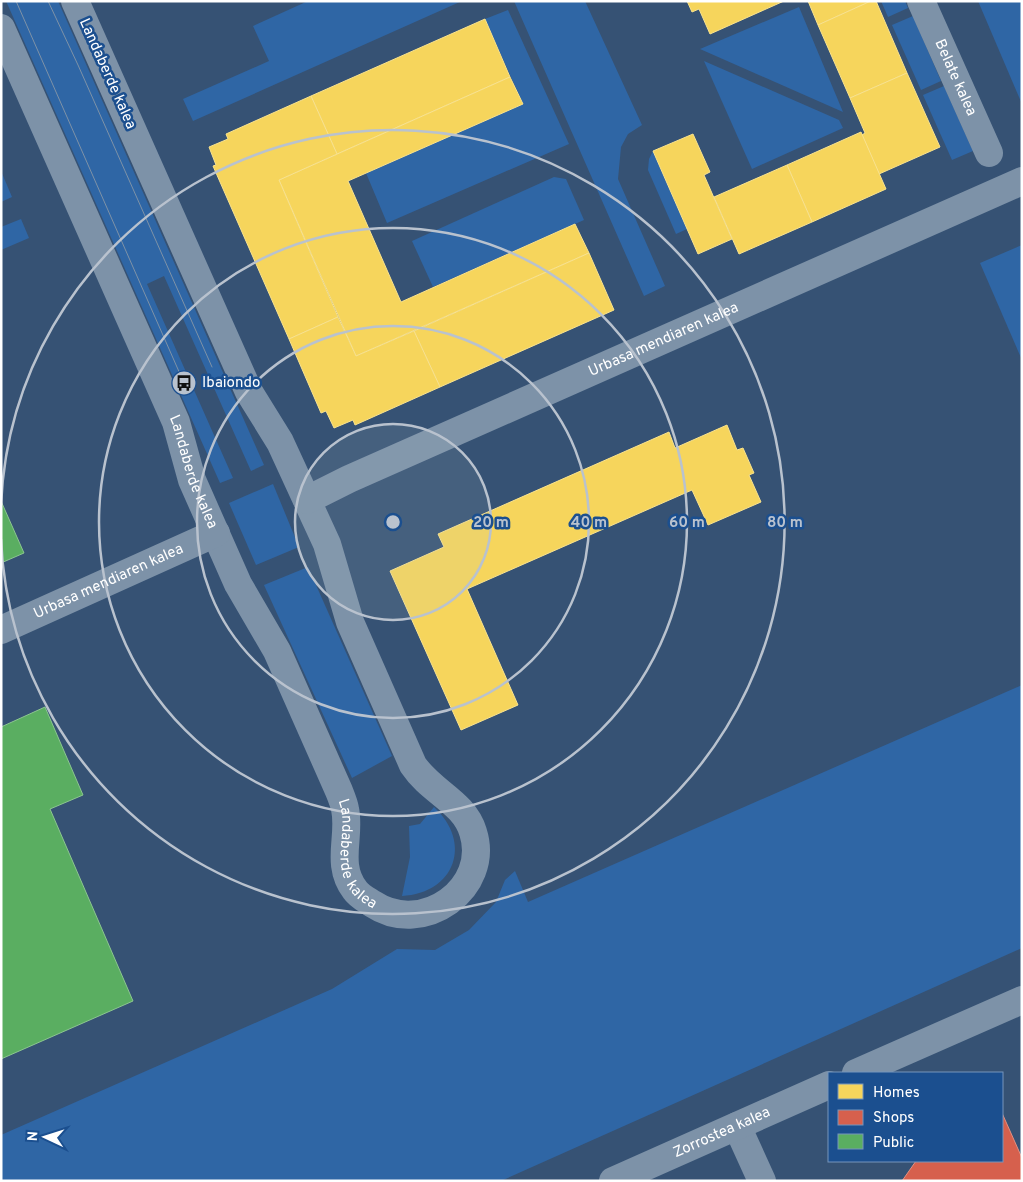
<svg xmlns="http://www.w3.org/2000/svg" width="1023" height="1182" font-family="Overpass,sans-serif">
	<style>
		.green { fill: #2f66a5 }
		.homes { fill: #f6d55c; stroke: #f9e28d }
		.shops { fill: #d6604d; stroke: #e29082 }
		.public { fill: #5aae61; stroke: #8cc690 }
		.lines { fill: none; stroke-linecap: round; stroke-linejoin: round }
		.minor { stroke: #7d92a8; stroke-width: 28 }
		.tram { stroke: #7e92a7; stroke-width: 1 }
		.ring { fill: none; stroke: #b9c2ce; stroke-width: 2.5 }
		.labels { text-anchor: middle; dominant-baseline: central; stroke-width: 5; stroke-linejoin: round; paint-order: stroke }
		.street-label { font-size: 15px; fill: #fff; stroke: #1b4f8f }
		.poi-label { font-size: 15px; fill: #fff; stroke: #1b4f8f; text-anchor: start }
		.centre { fill: #b9c2ce; stroke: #1b4f8f; stroke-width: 2.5 }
		.ring-label { font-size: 15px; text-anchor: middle; font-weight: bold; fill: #b9c2ce; stroke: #1b4f8f; stroke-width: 5; stroke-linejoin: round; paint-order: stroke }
	</style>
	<rect width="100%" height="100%" fill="#365274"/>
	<!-- green -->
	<g class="green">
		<polygon points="6,1 58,1 264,465 251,471 164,276 147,284 233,478 220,483"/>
		<polygon points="308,1 462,1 193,121 183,99 269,61 253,26"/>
		<polygon points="514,1 585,1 642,125 628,134 621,147 618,179 665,286 644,296"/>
		<polygon points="881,1 905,1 908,8 888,17"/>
		<polygon points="978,1 1022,1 1022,104"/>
		<polygon points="799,7 843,112 700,49"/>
		<polygon points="508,10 569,144 387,223 366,173 523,104 485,19"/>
		<polygon points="913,16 941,81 921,90 892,25"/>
		<polygon points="704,61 839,120 843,128 752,169"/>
		<polygon points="944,86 973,151 952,160 923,95"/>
		<polygon points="653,151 687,229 676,234 648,170 649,159"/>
		<polygon points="1,171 12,197 1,202"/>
		<polygon points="554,177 566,179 584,220 433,287 412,241"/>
		<polygon points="21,219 29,238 1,250 1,227"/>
		<polygon points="1022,245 1022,360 980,263"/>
		<polygon points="273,484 299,547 256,565 229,503"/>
		<polygon points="308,567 392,756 352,778 264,585"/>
		<polygon points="1022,685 1022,948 501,1181 1,1181 1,1135 332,989 397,949 435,950 469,930 496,902 505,880 515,871 528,902"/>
		<path d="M434,807C473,843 455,893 402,896L410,857L409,826L420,824Z"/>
	</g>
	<!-- homes -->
	<g class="homes">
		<polygon points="687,1 784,1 710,34 699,9 692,12"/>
		<polygon points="808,1 871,1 818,25"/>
		<polygon points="871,1 876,1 907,73 850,98 818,25"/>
		<polygon points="485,19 510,77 337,154 311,96"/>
		<polygon points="907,73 940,147 879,174 862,135 865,133 850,98"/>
		<polygon points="510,77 523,104 348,181 401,302 575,224 589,253 356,356 279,180"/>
		<polygon points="311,96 337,154 279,180 338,317 289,339 213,166 216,165 209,147 228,139 226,134"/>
		<polygon points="861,132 886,189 812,222 787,165"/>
		<polygon points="693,134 710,172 704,175 732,239 698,254 653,151"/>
		<polygon points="787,165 812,222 739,254 714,197"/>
		<polygon points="589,253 614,310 440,387 414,331"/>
		<polygon points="338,317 356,356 414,331 440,387 355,425 353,420 334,428 326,411 321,413 289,339"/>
		<polygon points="727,425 737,450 743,448 754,473 749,475 761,502 708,525 692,490 467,589 518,705 461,730 390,571 444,547 438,534 669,432 675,448"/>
	</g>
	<!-- shops -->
	<polygon class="shops" points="1002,1113 1022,1158 1022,1181 902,1181 916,1161 1002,1161"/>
	<!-- public -->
	<g class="public">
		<polygon points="1,501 24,553 1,563"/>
		<polygon points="45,707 83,795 50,809 133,1001 1,1059 1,727"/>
	</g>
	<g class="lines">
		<!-- minor -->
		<g class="minor">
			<path id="s1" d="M921,1L989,153"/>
			<path id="s2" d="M1,28L176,422L192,480L238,584L277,651L339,791C341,796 344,803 345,809C351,836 335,864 355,890C359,896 367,900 373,904C423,937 491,888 473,832C464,802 431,792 413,765L350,622L327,544L280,442L249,392L75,1"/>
			<path id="s3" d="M307,500L349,479L1022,181"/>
			<path id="s4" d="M1,630L216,533"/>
			<polyline points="856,1073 1022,1000"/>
			<polyline points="737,1126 762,1181"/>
			<path id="s5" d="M613,1181L829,1085"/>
		</g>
		<!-- tram -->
		<g class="tram">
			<polyline points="16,1 184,383"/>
			<polyline points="48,1 78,65 212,367"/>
		</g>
	</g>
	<!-- distance rings -->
	<circle cx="393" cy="522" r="98" fill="#b9c2ce" fill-opacity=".12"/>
	<g class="ring">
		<circle cx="393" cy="522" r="98"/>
		<circle cx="393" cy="522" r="196"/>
		<circle cx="393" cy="522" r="294"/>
		<path d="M1 505A392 392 0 1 1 1 539"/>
	</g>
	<!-- icons -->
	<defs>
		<symbol id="bus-disc" viewBox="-11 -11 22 22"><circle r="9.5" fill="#b9c2ce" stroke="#1b4f8f"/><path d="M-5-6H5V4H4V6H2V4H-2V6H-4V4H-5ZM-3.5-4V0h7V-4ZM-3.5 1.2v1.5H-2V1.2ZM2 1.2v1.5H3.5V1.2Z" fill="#111"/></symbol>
	</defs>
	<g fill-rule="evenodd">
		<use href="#bus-disc" x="170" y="369" width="28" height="28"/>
	</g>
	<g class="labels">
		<!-- street labels -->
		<g class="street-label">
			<text transform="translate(107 74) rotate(66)">Landaberde kalea</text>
			<text stroke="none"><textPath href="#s1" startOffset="84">Belate kalea</textPath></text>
			<text stroke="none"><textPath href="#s3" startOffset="391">Urbasa mendiaren kalea</textPath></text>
			<text stroke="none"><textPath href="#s2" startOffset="484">Landaberde kalea</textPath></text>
			<text stroke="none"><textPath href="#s4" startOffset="118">Urbasa mendiaren kalea</textPath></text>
			<text stroke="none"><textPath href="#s2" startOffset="904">Landaberde kalea</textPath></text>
			<text stroke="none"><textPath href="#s5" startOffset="119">Zorrostea kalea</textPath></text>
		</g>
		<!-- poi labels -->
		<g class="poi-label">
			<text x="202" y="383">Ibaiondo</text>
		</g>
	</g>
	<circle cx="393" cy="522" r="8" class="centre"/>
	<g class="ring-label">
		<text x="491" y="527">20 m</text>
		<text x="589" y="527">40 m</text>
		<text x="687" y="527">60 m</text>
		<text x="785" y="527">80 m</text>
	</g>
	<!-- border -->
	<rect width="1023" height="1182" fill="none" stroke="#ffffff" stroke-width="5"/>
	<!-- legend -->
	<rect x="828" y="1072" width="175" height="90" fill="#1b4f8f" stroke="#7695bc"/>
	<rect x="838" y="1084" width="25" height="15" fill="#f6d55c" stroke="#7695bc"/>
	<text x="873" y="1097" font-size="15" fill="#ffffff">Homes</text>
	<rect x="838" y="1110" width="25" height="15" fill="#d6604d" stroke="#7695bc"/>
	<text x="873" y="1122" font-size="15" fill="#ffffff">Shops</text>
	<rect x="838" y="1134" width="25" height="15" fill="#5aae61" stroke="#7695bc"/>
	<text x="873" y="1147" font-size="15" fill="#ffffff">Public</text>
	<!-- north arrow -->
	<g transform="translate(45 1137) rotate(274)" stroke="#1b4f8f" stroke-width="4" paint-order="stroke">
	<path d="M0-4L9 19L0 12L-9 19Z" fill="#ffffff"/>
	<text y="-8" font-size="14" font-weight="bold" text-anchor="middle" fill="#ffffff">N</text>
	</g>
</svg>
